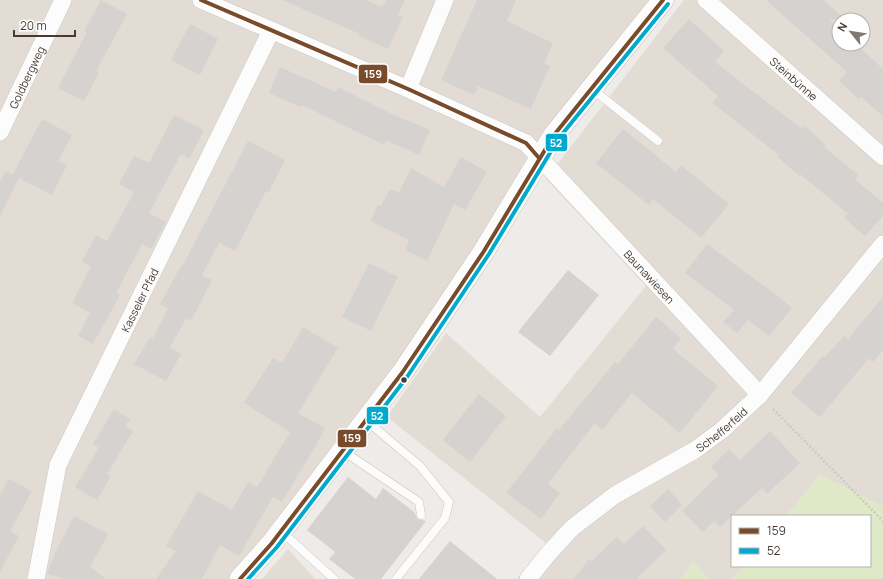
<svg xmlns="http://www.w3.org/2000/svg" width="883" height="579" font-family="Manrope,sans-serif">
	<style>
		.residential { fill: #e3dcd5; fill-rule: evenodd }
		.green { fill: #e0e9c7 }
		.building { fill: #d6d2cf }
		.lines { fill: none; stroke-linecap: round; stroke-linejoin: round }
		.service-casing { stroke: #cbc7c3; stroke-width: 9 }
		.minor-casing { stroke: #cbc7c3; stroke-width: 18 }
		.tertiary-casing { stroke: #cbc7c3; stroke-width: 22 }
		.path { stroke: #cdcac6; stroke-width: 2.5; stroke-dasharray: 2 2; stroke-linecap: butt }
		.service { stroke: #fcfcfc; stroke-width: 8 }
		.minor { stroke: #fcfcfc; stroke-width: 17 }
		.tertiary { stroke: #fcfcfc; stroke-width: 21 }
		.bus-1-casing { stroke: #fff; stroke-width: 7 }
		.bus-2-casing { stroke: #fff; stroke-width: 7 }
		.bus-1 { stroke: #7a4b2a; stroke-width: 4 }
		.bus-2 { stroke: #00a9ce; stroke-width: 4 }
		.bus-dot { fill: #443b34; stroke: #fff; stroke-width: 1.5 }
		.labels { text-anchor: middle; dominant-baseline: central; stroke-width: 3; stroke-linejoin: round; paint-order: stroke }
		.street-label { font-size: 11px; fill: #443b34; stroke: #fff }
		.line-badge { stroke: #fff; stroke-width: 1.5 }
		.badge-label { font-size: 11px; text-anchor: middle; font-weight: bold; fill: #fff }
	</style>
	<rect width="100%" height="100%" fill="#eeebe8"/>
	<!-- residential -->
	<g class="residential">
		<polygon points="0,0 652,0 393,370 232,579 0,579"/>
		<path d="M684,0H883V507L820,475L786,516H732V566H744L733,579H709L693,562L681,579H517L546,543L387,417L446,333L540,417L646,286L546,179ZM839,20H863V44H839Z"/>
		<polygon points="288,549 315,579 262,579"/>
	</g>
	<!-- green -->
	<g class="green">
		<polygon points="820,475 883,507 883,579 733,579 744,566 870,566 870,516 786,516"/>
		<polygon points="693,562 709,579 681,579"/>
	</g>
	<!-- building -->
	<g class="building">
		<polygon points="101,0 127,14 96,71 99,73 84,101 58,88 87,32 84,31"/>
		<polygon points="282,0 366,0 382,7 386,0 405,0 398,15 403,17 388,49 359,36 360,34"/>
		<polygon points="477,0 516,0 507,21 553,43 544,64 550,66 531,109 478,86 474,95 441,80"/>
		<polygon points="766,0 823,0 846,20 829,20 839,29 839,44 856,44 883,69 883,116 861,97 859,99 839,81 847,72"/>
		<polygon points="689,19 724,51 715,62 802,129 805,126 826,145 824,147 858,175 855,179 883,203 883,216 865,236 844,218 848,214 800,174 799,176 778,157 779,155 712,103 718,96 663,48"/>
		<polygon points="190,24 218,39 200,75 171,60"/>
		<polygon points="280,67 336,92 338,87 392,114 430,130 419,155 386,140 384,145 302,105 301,107 269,93"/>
		<polygon points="174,115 204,130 189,159 181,154 149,213 166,222 151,249 142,244 116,293 120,295 93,344 78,336 90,313 72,303 91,267 82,262 96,235 107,241 134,192 119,184 134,156 149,163"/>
		<polygon points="42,119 72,135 58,161 67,165 52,195 19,178 0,216 0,182 6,171 13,174"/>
		<polygon points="623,129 676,172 681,165 729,204 701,238 653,199 649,205 596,163"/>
		<polygon points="248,141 285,160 269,192 266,191 235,251 219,243 202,275 212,280 191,321 186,318 170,348 181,354 166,381 134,364 150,337 153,338 168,308 160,304 182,264 183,265"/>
		<polygon points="461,157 487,172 465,210 454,204 427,261 405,250 409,240 370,221 378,205 381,206 390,189 399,193 411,168 444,187"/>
		<polygon points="707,244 764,286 764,285 792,308 769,336 748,320 737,333 723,322 734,310 685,273"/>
		<polygon points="369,263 398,277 371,331 342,317"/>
		<polygon points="568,270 599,295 550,356 518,332"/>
		<polygon points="883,297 883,350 873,362 869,358 820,417 791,393 823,356 825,357 844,336 848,339"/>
		<polygon points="656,317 681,338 673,349 718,386 680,433 632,393 602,430 595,423 548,484 560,493 541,519 506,493 557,428 559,430 615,362 618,364"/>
		<polygon points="303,327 338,348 298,413 325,428 316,445 282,502 273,497 239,556 220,545 202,579 156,579 176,551 166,546 198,491 232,510 248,482 257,487 290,432 244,403 273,358 282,363"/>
		<polygon points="479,394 506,416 470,462 443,440"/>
		<polygon points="114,409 130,419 126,426 133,431 107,474 111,476 97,500 75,487 99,448 93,444"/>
		<polygon points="770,431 800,463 767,494 762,488 720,527 714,521 703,532 682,511 719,475 711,467 729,449 740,460"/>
		<polygon points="348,477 376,499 383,488 415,513 417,519 426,521 381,579 355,579 329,559 335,552 307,530"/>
		<polygon points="9,479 32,491 10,531 19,536 0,572 0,495"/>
		<polygon points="668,489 682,505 665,522 650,506"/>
		<polygon points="74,516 108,534 90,567 106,579 66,579 47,574 55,553"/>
		<polygon points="643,526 666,550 636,579 574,579 589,559 592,561 617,537 624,544"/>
		<polygon points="450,541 497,579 419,579"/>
	</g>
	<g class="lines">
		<defs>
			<g id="service">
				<polyline points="592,89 658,141"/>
				<polyline points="367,421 420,466 449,502 445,518 396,579"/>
				<polyline points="343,451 419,502 421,515"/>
				<polyline points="281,531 334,579"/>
			</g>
			<g id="minor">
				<path id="s1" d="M201,0L408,89L526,143L760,395"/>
				<path id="s2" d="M706,0L883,157"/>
				<polyline points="408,89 445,0"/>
				<path id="s3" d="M0,132L63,0"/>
				<path id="s4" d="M36,579L58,465L271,31"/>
				<path id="s5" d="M528,579L548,554L572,528L615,495L695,450L722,430L760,395L883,244"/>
			</g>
			<polyline id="tertiary" points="240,579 272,543 402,373 484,251 554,135 663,0"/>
		</defs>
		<!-- service casing -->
		<use href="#service" class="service-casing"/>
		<!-- minor casing -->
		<use href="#minor" class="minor-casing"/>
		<!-- tertiary casing -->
		<use href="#tertiary" class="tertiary-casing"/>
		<!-- path -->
		<polyline class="path" points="773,409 883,521"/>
		<!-- service -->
		<use href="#service" class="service"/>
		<!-- minor -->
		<use href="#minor" class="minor"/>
		<!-- tertiary -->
		<use href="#tertiary" class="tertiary"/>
		<defs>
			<g id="bus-1">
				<polyline points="201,0 408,89 526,143 539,158"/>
				<polyline points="240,579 272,543 402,373 484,251 554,135 663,0"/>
			</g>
			<polyline id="bus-2" points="248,579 277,547 407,377 489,254 559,138 668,4"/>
		</defs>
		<!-- bus-1 casing -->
		<use href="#bus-1" class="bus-1-casing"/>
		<!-- bus-2 casing -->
		<use href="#bus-2" class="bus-2-casing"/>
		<!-- bus-1 -->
		<use href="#bus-1" class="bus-1"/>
		<!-- bus-2 -->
		<use href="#bus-2" class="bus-2"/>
	</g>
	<!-- markers -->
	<circle class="bus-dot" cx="404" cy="380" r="3.5"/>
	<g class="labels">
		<!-- street labels -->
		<g class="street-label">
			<text stroke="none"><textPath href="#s3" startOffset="61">Goldbergweg</textPath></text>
			<text stroke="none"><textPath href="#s2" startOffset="118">Steinbünne</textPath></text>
			<text stroke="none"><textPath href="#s1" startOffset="537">Baunawiesen</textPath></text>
			<text stroke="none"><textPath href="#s4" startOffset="300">Kasseler Pfad</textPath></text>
			<text stroke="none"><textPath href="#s5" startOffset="247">Schefferfeld</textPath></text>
		</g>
	</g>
	<g class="line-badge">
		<rect x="358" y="64" width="30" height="20" rx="4" fill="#7a4b2a"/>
		<rect x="545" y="133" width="23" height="19" rx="4" fill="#00a9ce"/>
		<rect x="366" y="406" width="23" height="19" rx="4" fill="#00a9ce"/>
		<rect x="337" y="429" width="30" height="19" rx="4" fill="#7a4b2a"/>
	</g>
	<g class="badge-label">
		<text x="373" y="78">159</text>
		<text x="556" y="147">52</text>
		<text x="377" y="420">52</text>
		<text x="352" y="442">159</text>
	</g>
	<!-- legend -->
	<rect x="731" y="515" width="140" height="52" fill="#ffffff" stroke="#b4b1ae"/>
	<rect x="739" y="528" width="20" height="6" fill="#7a4b2a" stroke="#b4b1ae"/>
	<text x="767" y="535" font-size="12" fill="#443b34">159</text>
	<rect x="739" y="548" width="20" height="6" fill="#00a9ce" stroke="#b4b1ae"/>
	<text x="767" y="555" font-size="12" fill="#443b34">52</text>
	<!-- north arrow -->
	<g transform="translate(851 32) rotate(300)"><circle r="19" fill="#ffffff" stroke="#b4b1ae"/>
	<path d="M0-3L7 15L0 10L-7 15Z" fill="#807973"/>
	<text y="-6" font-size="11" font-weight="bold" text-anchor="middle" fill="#443b34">N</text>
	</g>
	<!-- scale -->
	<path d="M14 30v6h61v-6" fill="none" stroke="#443b34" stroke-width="2"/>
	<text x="20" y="30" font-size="12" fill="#443b34" stroke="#ffffff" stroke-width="3" paint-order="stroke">20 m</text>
</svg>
